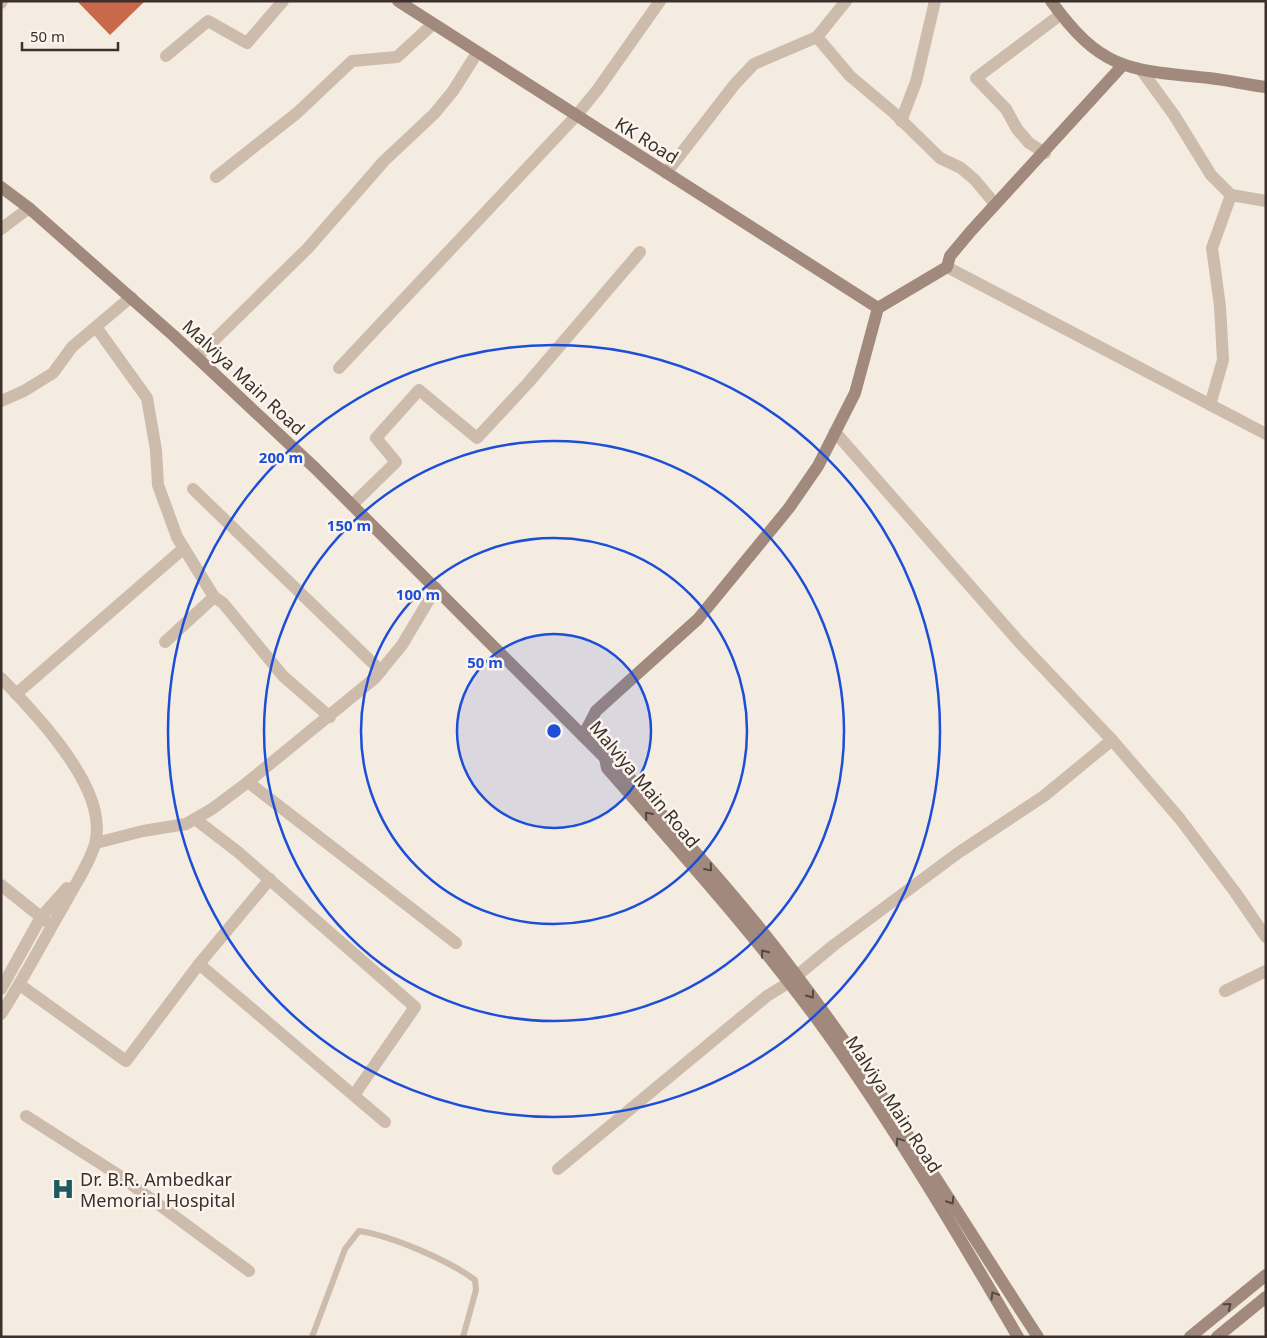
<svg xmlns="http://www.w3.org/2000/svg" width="1267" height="1338" font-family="'Noto Sans',sans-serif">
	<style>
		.building { fill: #c8694b }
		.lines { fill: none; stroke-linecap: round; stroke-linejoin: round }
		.lane { stroke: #cdbbac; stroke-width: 6 }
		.street { stroke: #cdbbac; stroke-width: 12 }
		.secondary { stroke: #a18a7d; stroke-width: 12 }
		.oneway { stroke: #544640 }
		.ring { fill: none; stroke: #1d4ed8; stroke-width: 2.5 }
		.labels { text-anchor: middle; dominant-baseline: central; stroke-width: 5; stroke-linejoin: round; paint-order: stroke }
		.street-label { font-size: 18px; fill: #3b302b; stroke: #fbf5ee }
		.poi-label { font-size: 18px; fill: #3b302b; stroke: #fbf5ee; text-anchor: start }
		.centre { fill: #1d4ed8; stroke: #fbf5ee; stroke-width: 2.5 }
		.ring-label { font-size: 15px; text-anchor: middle; font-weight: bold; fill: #1d4ed8; stroke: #fbf5ee; stroke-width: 5; stroke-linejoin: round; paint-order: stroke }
	</style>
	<rect width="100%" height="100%" fill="#f4ebe1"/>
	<!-- building -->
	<polygon class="building" points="77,1 145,1 110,35"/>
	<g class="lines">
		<!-- lane -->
		<path class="lane" d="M312,1337L345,1249L359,1231C392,1236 448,1260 475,1280L476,1290L463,1337"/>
		<!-- street -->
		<g class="street">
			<polyline points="1,3 2,1"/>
			<polyline points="817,37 846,1"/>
			<polyline points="166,56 208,21 247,43 283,1"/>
			<polyline points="1142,71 1174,115 1211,175 1231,195"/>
			<polyline points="901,121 916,82 935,1"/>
			<polyline points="1045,153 1029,143 1017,129 1006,109 976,78 1060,15"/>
			<polyline points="666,173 735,84 754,64 817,37 850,76 894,113 940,158 961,168 975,180 995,204"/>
			<polyline points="216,177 297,113 352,61 397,57 433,24"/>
			<polyline points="1,229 29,208"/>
			<polyline points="947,267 1266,434"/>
			<polyline points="96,327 147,398 156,450 158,485 177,537 214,597"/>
			<polyline points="197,357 308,248 384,161 434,114 453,91 477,53"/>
			<polyline points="339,368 576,116 598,89 660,1"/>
			<polyline points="1,401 24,391 53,373 72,347 131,297"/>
			<polyline points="1210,405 1223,360 1220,306 1212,248 1231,195 1266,201"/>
			<polyline points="835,432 1020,643 1112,740 1180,819 1235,892 1266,937"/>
			<polyline points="193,489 381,671"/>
			<polyline points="352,505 396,462 376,438 419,390 477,438 528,383 640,252"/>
			<polyline points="165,642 214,597 223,603 283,676 330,717"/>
			<path d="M1,678C33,711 90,771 96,818C97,825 97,837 95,844C89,865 74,886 64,905C43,941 24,978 1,1014"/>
			<polyline points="16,694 184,548"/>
			<polyline points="248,782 456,943"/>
			<polyline points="195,819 238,852 415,1007 354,1095"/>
			<polyline points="96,843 143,831 186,824 212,809 248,782 375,678 402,645 436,588"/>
			<polyline points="1,885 46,921"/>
			<polyline points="199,964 385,1122"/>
			<polyline points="20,985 126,1061 199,964 270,879"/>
			<polyline points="1,989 41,917 67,888"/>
			<polyline points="1225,991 1266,971"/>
			<polyline points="26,1116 120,1176 249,1271"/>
			<polyline points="558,1169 767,996 788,983 834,945 958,853 1044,796 1112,740"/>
		</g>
		<!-- secondary -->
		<g class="secondary">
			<polyline points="398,1 878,308"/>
			<path d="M1051,1C1101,70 1127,70 1209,78C1228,80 1247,85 1266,87"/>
			<path d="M1,187L29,208L174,336L315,468L605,758L607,768C682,854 760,940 827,1033C896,1130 958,1234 1018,1337"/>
			<polyline points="583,736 596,711 698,619 789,508 818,466 855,393 878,308 947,267 950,256 971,231 1122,66"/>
			<path d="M605,758L614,760C676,831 741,900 797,976C884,1091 959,1216 1038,1337"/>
			<polyline points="1190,1337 1266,1275"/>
			<polyline points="1217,1337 1266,1297"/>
		</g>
	</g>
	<!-- one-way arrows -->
	<defs><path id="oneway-chevron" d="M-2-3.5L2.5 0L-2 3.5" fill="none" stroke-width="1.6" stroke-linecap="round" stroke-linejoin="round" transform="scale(1.25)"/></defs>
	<g class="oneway">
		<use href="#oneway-chevron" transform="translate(648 815) rotate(-131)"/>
		<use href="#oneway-chevron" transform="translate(709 868) rotate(49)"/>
		<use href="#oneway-chevron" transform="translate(764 953) rotate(-128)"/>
		<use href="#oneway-chevron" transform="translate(811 995) rotate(54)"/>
		<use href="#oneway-chevron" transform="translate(899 1141) rotate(-124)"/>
		<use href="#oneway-chevron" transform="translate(951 1201) rotate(57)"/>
		<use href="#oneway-chevron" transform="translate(994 1295) rotate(-121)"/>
		<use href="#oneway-chevron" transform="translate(1228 1306) rotate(-39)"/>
	</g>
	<!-- distance rings -->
	<circle cx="554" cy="731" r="97" fill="#1d4ed8" fill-opacity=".12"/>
	<g class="ring">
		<circle cx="554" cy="731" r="97"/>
		<circle cx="554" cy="731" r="193"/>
		<circle cx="554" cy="731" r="290"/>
		<circle cx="554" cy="731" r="386"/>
	</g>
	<!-- icons -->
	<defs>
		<symbol id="hospital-bare" viewBox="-9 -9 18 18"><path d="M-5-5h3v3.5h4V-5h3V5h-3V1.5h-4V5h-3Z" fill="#1f5a5e" stroke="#fbf5ee" stroke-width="2.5" paint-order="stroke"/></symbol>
	</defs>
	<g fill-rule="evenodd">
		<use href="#hospital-bare" x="47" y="1173" width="32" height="32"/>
	</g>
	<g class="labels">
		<!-- street labels -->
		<g class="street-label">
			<text transform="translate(647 140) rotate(32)">KK Road</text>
			<text transform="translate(244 377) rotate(43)">Malviya Main Road</text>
			<text transform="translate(645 784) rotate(50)">Malviya Main Road</text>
			<text transform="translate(894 1104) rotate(57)">Malviya Main Road</text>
		</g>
		<!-- poi labels -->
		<g class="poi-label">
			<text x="80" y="1179">Dr. B.R. Ambedkar<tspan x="80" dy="21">Memorial Hospital</tspan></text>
		</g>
	</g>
	<circle cx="554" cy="731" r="8" class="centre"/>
	<g class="ring-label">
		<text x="281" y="463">200 m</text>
		<text x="349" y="531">150 m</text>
		<text x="418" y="600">100 m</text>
		<text x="485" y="668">50 m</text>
	</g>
	<!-- border -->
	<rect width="1267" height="1338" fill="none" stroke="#3b302b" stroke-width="5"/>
	<!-- scale -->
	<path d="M22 42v8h96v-8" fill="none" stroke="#3b302b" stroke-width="2.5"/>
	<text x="30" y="42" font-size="15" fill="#3b302b" stroke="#fbf5ee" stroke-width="4" paint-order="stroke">50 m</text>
</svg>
